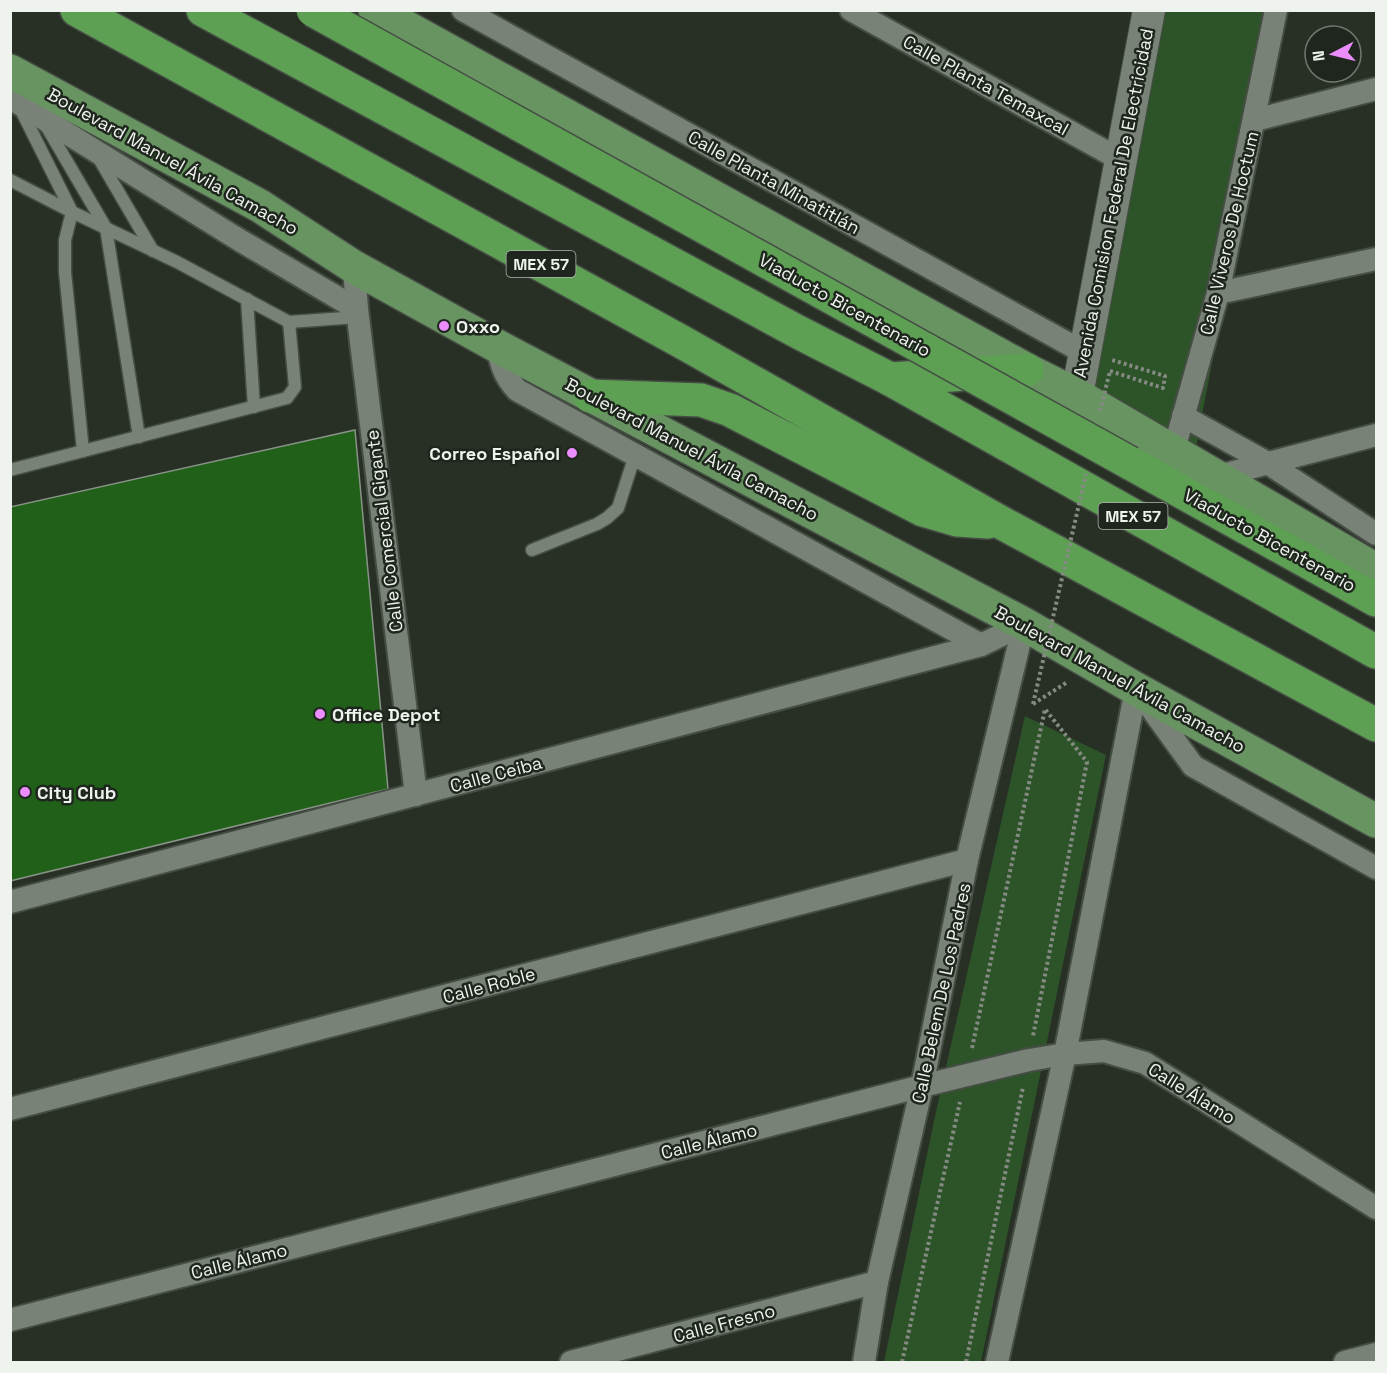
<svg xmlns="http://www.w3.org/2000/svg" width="1387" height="1373" font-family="'Space Grotesk',sans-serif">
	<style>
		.green { fill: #2d5328 }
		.building { fill: #206018; stroke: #889387; stroke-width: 1.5 }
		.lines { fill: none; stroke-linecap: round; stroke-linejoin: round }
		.lane-casing { stroke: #454d44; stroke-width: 15 }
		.street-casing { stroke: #454d44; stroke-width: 26 }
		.secondary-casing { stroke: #454d44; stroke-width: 34 }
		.primary-casing { stroke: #454d44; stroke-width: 36 }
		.highway-casing { stroke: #454d44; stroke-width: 36 }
		.path { stroke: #858b83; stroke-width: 4; stroke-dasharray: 3 3; stroke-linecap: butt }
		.lane { stroke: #788276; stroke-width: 12 }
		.street { stroke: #788276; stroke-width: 22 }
		.secondary { stroke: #788276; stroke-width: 32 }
		.primary { stroke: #689462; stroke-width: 33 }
		.highway { stroke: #5da054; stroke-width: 33 }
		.highway-bridge-casing { stroke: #454d44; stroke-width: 36; stroke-linecap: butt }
		.path-bridge { stroke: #858b83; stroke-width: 4; stroke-dasharray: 3 3; stroke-linecap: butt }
		.highway-bridge { stroke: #5da054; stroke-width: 33 }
		.poi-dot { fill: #eb8dfc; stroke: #1e261d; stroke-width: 2 }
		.labels { text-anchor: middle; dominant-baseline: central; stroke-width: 5; stroke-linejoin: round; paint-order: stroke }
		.shield { fill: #1e261d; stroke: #b0b6af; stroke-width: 1.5 }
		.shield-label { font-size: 16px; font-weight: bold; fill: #eef3ed }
		.street-label { font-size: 18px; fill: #eef3ed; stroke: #1e261d }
		.poi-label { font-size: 18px; font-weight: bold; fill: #eef3ed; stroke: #1e261d; text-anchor: start }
	</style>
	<rect width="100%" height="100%" fill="#283026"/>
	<!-- green -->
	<g class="green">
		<polygon points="1159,11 1279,11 1193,463 1077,395"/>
		<polygon points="1025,716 1106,755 981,1362 884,1362 935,1116"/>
	</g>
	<!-- building -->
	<polygon class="building" points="355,430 388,789 10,881 10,507"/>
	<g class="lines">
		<defs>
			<g id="lane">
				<polyline points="19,106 72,212 65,240 65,272 83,451"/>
				<polyline points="45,124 106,228 139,437"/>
				<polyline points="98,157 153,251"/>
				<polyline points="10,180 72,212 177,262 289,322 358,317"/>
				<polyline points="247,299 254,407"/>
				<polyline points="10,470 287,398 295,387 289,322"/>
				<polyline points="532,550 597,524 607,518 618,508 635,455"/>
			</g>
			<g id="street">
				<polyline points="463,10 1085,353"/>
				<polyline points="851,10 1121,160"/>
				<polyline points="10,98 241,241 357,309"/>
				<polyline points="1255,120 1376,89"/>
				<polyline points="354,267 357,309 416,795"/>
				<polyline points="1218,293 1376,259"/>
				<path d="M497,346C501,364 504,376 517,390L981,645L1024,624"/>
				<polyline points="1183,416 1266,462 1376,534"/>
				<polyline points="1173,453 1218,293 1276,10"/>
				<polyline points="1215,477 1376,435"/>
				<polyline points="1143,697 1193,766 1376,868"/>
				<polyline points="10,902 981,645"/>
				<polyline points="10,1109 967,860"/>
				<polyline points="10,1320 922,1086 1029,1060 1065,1054 1104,1051 1145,1063 1376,1208"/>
				<polyline points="571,1362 877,1282"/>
				<polyline points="864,1362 877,1282 922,1086 967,860 1024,624"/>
				<polyline points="997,1362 1065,1054 1136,689"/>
				<polyline points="1345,1362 1376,1354"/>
			</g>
			<polyline id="secondary" points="1077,395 1149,10"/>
			<g id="primary">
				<polyline points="375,10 1027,370 1077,395 1376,570"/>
				<polyline points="10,71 260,206 354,267 497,346 1024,624 1136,689 1376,821"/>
			</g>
			<g id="highway">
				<polyline points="77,10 682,342 1002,523 1376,725"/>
				<polyline points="203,10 800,333 890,379 1376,652"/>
				<polyline points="890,379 1027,370"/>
				<polyline points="590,396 701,400 730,410 923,510 957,520 988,522"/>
				<polyline points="1130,463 1376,600"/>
			</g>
		</defs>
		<!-- lane casing -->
		<use href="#lane" class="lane-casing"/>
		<!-- street casing -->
		<use href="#street" class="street-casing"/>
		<!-- secondary casing -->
		<use href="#secondary" class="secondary-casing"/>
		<!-- primary casing -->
		<use href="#primary" class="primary-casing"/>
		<!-- highway casing -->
		<use href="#highway" class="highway-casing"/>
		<!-- path -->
		<g class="path">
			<polyline points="1110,371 1163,388 1165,376 1112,360"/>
			<polyline points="1033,704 1066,683"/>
			<polyline points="972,1048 1045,709 1087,762 1033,1036"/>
			<polyline points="902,1362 960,1102"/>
			<polyline points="966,1362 1023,1087"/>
		</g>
		<!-- lane -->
		<use href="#lane" class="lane"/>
		<!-- street -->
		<use href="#street" class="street"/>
		<!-- secondary -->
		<use href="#secondary" class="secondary"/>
		<!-- primary -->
		<use href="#primary" class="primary"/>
		<!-- highway -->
		<use href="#highway" class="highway"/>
		<defs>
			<polyline id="highway-bridge" points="313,10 1130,463"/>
		</defs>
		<!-- highway-bridge casing -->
		<use href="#highway-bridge" class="highway-bridge-casing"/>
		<!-- path-bridge -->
		<g class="path-bridge">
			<polyline points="1100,411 1110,371"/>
			<polyline points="1033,704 1086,474"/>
		</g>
		<!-- highway-bridge -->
		<use href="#highway-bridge" class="highway-bridge"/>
	</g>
	<!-- markers -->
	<g class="poi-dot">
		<circle cx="444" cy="326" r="6"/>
		<circle cx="572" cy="453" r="6"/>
		<circle cx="320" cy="714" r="6"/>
		<circle cx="25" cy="792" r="6"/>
	</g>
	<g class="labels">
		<!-- shield labels -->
		<g class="shield">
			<rect x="506.5" y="251" width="69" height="26" rx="4.5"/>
			<rect x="1098.5" y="503" width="69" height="26" rx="4.5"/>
		</g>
		<g class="shield-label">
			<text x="541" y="264">MEX 57</text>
			<text x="1133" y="516">MEX 57</text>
		</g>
		<!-- street labels -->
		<g class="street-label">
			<text transform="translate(986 85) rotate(29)">Calle Planta Temaxcal</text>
			<text transform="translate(173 161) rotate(29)">Boulevard Manuel Ávila Camacho</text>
			<text transform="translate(774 182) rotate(29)">Calle Planta Minatitlán</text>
			<text transform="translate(1113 203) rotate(-79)">Avenida Comision Federal De Electricidad</text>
			<text transform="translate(1229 233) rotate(-77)">Calle Viveros De Hoctum</text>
			<text transform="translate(845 305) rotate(29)">Viaducto Bicentenario</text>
			<text transform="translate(692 449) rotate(28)">Boulevard Manuel Ávila Camacho</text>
			<text transform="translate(384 531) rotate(-97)">Calle Comercial Gigante</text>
			<text transform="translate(1270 540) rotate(29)">Viaducto Bicentenario</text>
			<text transform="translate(1120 679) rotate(29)">Boulevard Manuel Ávila Camacho</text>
			<text transform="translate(496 774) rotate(-15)">Calle Ceiba</text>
			<text transform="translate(489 985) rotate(-15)">Calle Roble</text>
			<text transform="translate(941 993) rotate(-78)">Calle Belem De Los Padres</text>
			<text transform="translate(1192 1093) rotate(32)">Calle Álamo</text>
			<text transform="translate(709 1141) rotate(-14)">Calle Álamo</text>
			<text transform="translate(239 1261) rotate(-14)">Calle Álamo</text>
			<text transform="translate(724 1323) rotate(-15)">Calle Fresno</text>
		</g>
		<!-- poi labels -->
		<g class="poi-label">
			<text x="456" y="326">Oxxo</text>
			<text x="560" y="453" text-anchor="end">Correo Español</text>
			<text x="332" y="714">Office Depot</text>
			<text x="37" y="792">City Club</text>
		</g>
	</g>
	<!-- border -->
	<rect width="1387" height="1373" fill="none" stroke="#eef3ed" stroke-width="24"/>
	<!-- north arrow -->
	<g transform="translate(1333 54) rotate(263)"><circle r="28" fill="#1e261d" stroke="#717870" stroke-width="1.5"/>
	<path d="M0-4.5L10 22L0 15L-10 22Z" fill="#eb8dfc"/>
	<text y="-9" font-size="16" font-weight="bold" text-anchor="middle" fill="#eef3ed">N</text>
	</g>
</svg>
